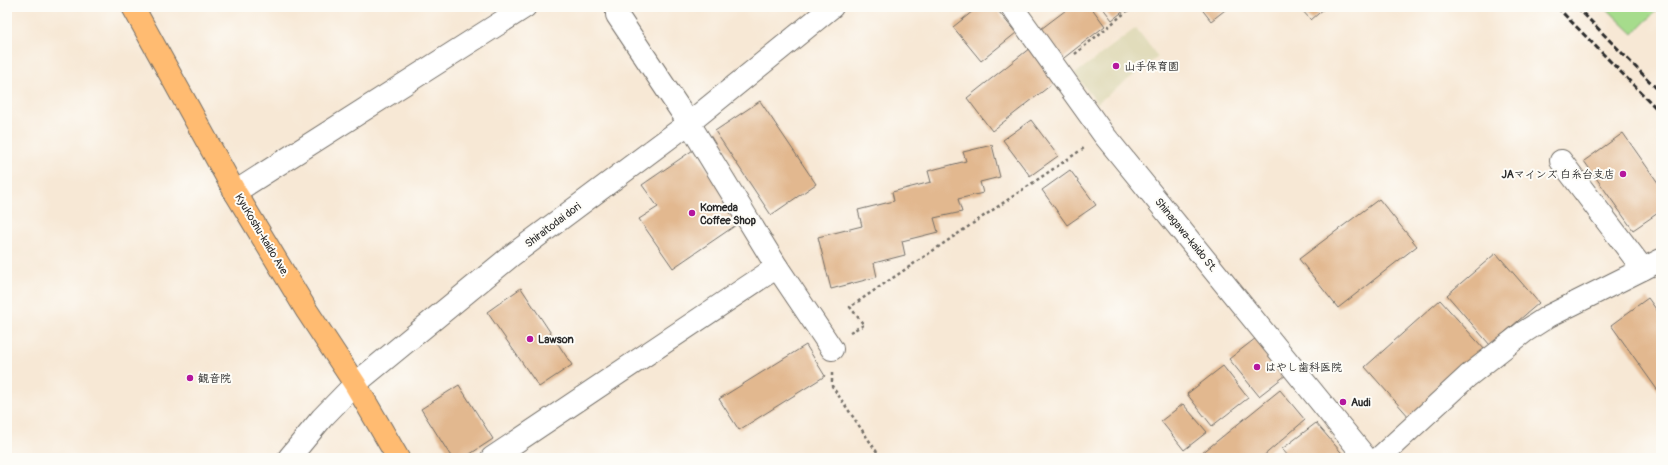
<svg xmlns="http://www.w3.org/2000/svg" width="1668" height="465" font-family="Pangolin,'Klee One',sans-serif">
	<style>
		.built { fill: #e1dcbb }
		.green { fill: #a6dc8c; stroke: #68845c }
		.building { fill: #e2b88f }
		.lines { fill: none; stroke-linecap: round; stroke-linejoin: round }
		.minor-casing { stroke: #726d66; stroke-width: 24 }
		.major-casing { stroke: #726d66; stroke-width: 24 }
		.path { stroke: #726d66; stroke-width: 2.5; stroke-dasharray: 3 3; stroke-linecap: butt }
		.minor { stroke: #fff; stroke-width: 22 }
		.major { stroke: #ffbb71; stroke-width: 22 }
		.rail { stroke: #2b2b2b; stroke-width: 3; stroke-dasharray: 6 3; stroke-linecap: butt }
		.poi-dot { fill: #b5179e; stroke: #fdfcf7; stroke-width: 1.5 }
		.labels { text-anchor: middle; dominant-baseline: central; stroke-width: 4; stroke-linejoin: round; paint-order: stroke }
		.poi-label { font-size: 11px; font-weight: bold; fill: #2b2b2b; stroke: #fdfcf7; text-anchor: start }
		.street-label { font-size: 11px; fill: #2b2b2b; stroke: #fdfcf7 }
	</style>
	<rect width="100%" height="100%" fill="#fdfcf7"/>
	<filter id="ink" filterUnits="userSpaceOnUse"><feTurbulence type="fractalNoise" baseFrequency=".025" numOctaves="2"/><feDisplacementMap in="SourceGraphic" scale="8" xChannelSelector="R" yChannelSelector="G"/><feConvolveMatrix kernelMatrix="1 2 1 2 8 2 1 2 1" color-interpolation-filters="sRGB"/></filter>
	<filter id="wash" filterUnits="userSpaceOnUse"><feTurbulence type="fractalNoise" baseFrequency=".012" numOctaves="4" result="noise"/><feDisplacementMap in="SourceGraphic" scale="16" xChannelSelector="R" yChannelSelector="G"/><feGaussianBlur stdDeviation="0.9" result="paint"/><feColorMatrix in="noise" values="0 0 0 0 0 0 0 0 0 0 0 0 0 0 0 0 0 1.4 0 .05"/><feComposite in="paint" operator="in"/></filter>
	<g filter="url(#wash)">
		<rect width="100%" height="100%" fill="#f7e8d5"/>
		<!-- built -->
		<polygon class="built" points="1136,28 1158,57 1097,103 1075,74"/>
		<!-- green -->
		<polygon class="green" points="1605,7 1660,7 1633,34"/>
		<g id="blocks">
			<!-- building -->
			<g class="building">
				<polygon points="978,7 995,7 1016,33 981,61 953,27"/>
				<polygon points="1070,7 1091,7 1105,26 1060,61 1037,32"/>
				<polygon points="1102,7 1129,7 1112,20"/>
				<polygon points="1200,7 1229,7 1211,21"/>
				<polygon points="1299,7 1326,7 1311,20"/>
				<polygon points="1030,48 1056,81 992,131 967,98"/>
				<polygon points="760,101 816,184 771,215 715,131"/>
				<polygon points="1031,120 1058,156 1030,176 1003,140"/>
				<polygon points="1623,133 1661,187 1661,211 1633,230 1584,161"/>
				<polygon points="992,145 1000,177 980,182 983,193 958,199 962,212 934,218 938,232 902,241 905,255 874,263 877,277 831,289 818,237 862,226 858,210 894,201 892,192 931,182 928,171 966,161 963,152"/>
				<polygon points="693,150 742,221 673,268 639,219 658,207 642,185"/>
				<polygon points="1070,170 1096,205 1067,225 1042,190"/>
				<polygon points="1379,199 1417,246 1338,308 1299,259"/>
				<polygon points="1496,253 1539,303 1490,345 1447,295"/>
				<polygon points="521,288 572,365 539,387 487,312"/>
				<polygon points="1648,298 1661,316 1661,395 1611,325"/>
				<polygon points="1440,300 1485,350 1410,418 1365,367"/>
				<polygon points="1256,338 1286,375 1259,396 1229,359"/>
				<polygon points="806,345 825,376 739,430 719,399"/>
				<polygon points="1223,366 1248,398 1212,426 1187,394"/>
				<polygon points="459,385 493,439 464,458 452,458 421,409"/>
				<polygon points="1280,390 1305,420 1261,458 1196,458"/>
				<polygon points="1183,404 1207,432 1184,450 1161,421"/>
				<polygon points="1316,423 1346,458 1290,458 1282,449"/>
			</g>
		</g>
	</g>
	<g filter="url(#ink)">
		<use href="#blocks" fill-opacity="0" stroke="#726d66" stroke-width="1"/>
		<g class="lines">
			<defs>
				<g id="minor">
					<polyline points="617,7 617,15 689,123 777,267 832,349"/>
					<polyline points="1012,7 1104,135 1366,458"/>
					<polyline points="1561,161 1643,269"/>
					<polyline points="235,192 525,7"/>
					<polyline points="289,458 322,418 355,384 511,256 689,123 832,7"/>
					<polyline points="492,458 777,267"/>
					<polyline points="1379,458 1468,376 1524,332 1549,316 1661,260"/>
				</g>
				<polyline id="major" points="133,7 235,192 307,311 355,384 398,458"/>
			</defs>
			<!-- minor casing -->
			<use href="#minor" class="minor-casing"/>
			<!-- major casing -->
			<use href="#major" class="major-casing"/>
			<!-- path -->
			<g class="path">
				<polyline points="1075,54 1132,7"/>
				<polyline points="850,332 864,325 850,307 1084,148"/>
				<polyline points="832,373 832,386 881,458"/>
			</g>
			<!-- minor -->
			<use href="#minor" class="minor"/>
			<!-- major -->
			<use href="#major" class="major"/>
			<!-- rail -->
			<g class="rail">
				<polyline points="1557,7 1661,113"/>
				<polyline points="1577,7 1661,93"/>
			</g>
		</g>
	</g>
	<!-- markers -->
	<g class="poi-dot">
		<circle cx="1116" cy="66" r="4"/>
		<circle cx="1623" cy="174" r="4"/>
		<circle cx="692" cy="213" r="4"/>
		<circle cx="530" cy="339" r="4"/>
		<circle cx="1257" cy="367" r="4"/>
		<circle cx="190" cy="378" r="4"/>
		<circle cx="1343" cy="402" r="4"/>
	</g>
	<g class="labels">
		<!-- poi labels -->
		<g class="poi-label">
			<text x="1124" y="66">山手保育園</text>
			<text x="1615" y="174" text-anchor="end">JAマインズ 白糸台支店</text>
			<text x="700" y="207">Komeda<tspan x="700" dy="13">Coffee Shop</tspan></text>
			<text x="538" y="339">Lawson</text>
			<text x="1265" y="367">はやし歯科医院</text>
			<text x="198" y="378">観音院</text>
			<text x="1351" y="402">Audi</text>
		</g>
		<!-- street labels -->
		<g class="street-label">
			<text transform="translate(553 225) rotate(-37)">Shiraitodai dori</text>
			<text transform="translate(262 235) rotate(59)">KyuKoshu-kaido Ave.</text>
			<text transform="translate(1186 235) rotate(51)">Shinagawa-kaido St.</text>
		</g>
	</g>
	<!-- margin -->
	<rect width="1668" height="465" fill="none" stroke="#fdfcf7" stroke-width="24"/>
</svg>
